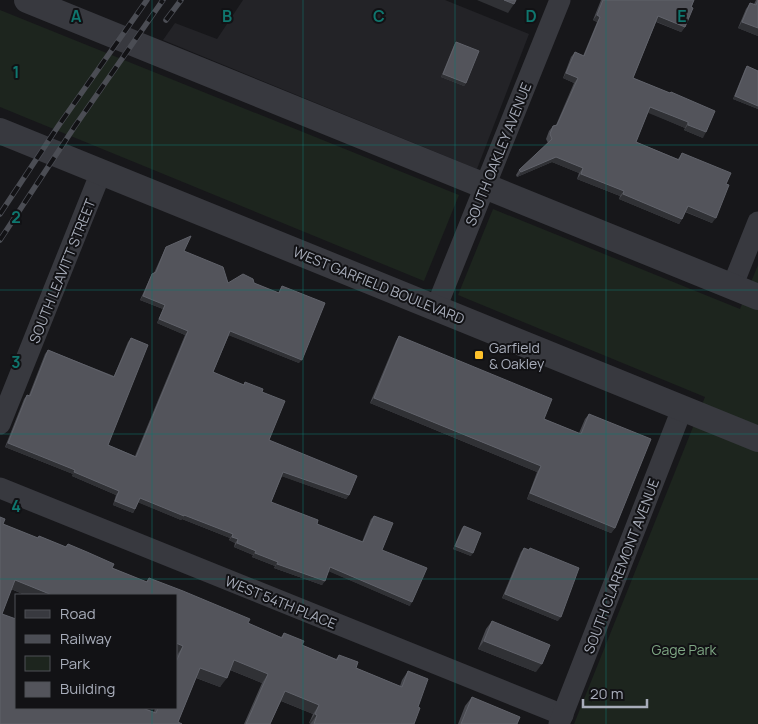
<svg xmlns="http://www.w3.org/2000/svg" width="758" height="724" font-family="Manrope,sans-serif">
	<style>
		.built { fill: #232327 }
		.green { fill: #1d251e }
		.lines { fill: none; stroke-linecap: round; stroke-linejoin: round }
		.minor { stroke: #38393f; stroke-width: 21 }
		.tertiary { stroke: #38393f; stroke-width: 26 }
		.rail-casing { stroke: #4b4d54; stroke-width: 5.5 }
		.rail { stroke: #121215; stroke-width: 4; stroke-dasharray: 11; stroke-linecap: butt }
		.wall { fill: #48494f; fill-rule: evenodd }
		.shaded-wall { fill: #303135 }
		.building { fill: #53545b; stroke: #60626a; fill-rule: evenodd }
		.grid { fill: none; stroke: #0f766e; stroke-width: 1; stroke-opacity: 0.55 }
		.poi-dot { fill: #fec22b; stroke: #121215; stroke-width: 2 }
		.labels { text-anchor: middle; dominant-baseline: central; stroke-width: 4; stroke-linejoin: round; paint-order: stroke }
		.street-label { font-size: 14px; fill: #a8adba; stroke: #121215 }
		.poi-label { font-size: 14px; fill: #a8adba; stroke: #121215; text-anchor: start }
		.park-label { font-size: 14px; fill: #7ea683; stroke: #121215 }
		.grid-label { font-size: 16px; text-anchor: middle; font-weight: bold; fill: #0f766e; stroke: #121215; stroke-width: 4; stroke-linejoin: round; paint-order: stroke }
	</style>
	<rect width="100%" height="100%" fill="#17171a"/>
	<!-- built -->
	<polygon class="built" points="243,0 445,0 529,34 477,169 163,40 175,23 217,39"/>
	<!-- green -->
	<g class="green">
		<polygon points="0,10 459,195 424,281 0,107"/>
		<polygon points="493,209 740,309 758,265 758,724 574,724 705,397 458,295"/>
	</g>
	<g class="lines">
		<!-- minor -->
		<g class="minor">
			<polyline points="732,287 758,222"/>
			<polyline points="436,308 560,0"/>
			<polyline points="0,424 101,172"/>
			<polyline points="0,488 563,715"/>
			<polyline points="559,724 682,409"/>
		</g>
		<!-- tertiary -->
		<g class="tertiary">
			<polyline points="27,0 758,297"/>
			<polyline points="0,131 758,439"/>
		</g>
		<defs>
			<g id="rail">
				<polyline points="166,20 181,0"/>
				<polyline points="0,214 59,125 147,0"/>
				<polyline points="0,240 75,126 163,0"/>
			</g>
		</defs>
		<!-- rail casing -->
		<use href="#rail" class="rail-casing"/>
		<!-- rail -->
		<use href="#rail" class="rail"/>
	</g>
	<!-- wall -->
	<g class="wall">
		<polygon points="601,0 694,0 685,27 681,32 656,22 633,78 670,93 703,138 684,130 685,128 648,112 636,142 678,159 682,153 726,184 712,223 685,212 682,219 679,224 619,199 620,196 577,179 579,173 552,162 517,177 516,175 519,170 548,143 546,139 549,131 553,126 556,125 574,83 563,78 571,57 575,52 583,56 597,22 593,20"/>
		<polygon points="756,0 758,0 758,36 738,28 746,9 750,3 754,4"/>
		<polygon points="456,42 466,83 464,86 441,77 454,45"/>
		<polygon points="747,66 758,71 758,109 733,99 745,69"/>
		<polygon points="166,247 184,251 228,283 254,283 278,293 282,286 299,363 229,335 213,372 243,385 245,382 262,392 269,440 349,495 346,499 282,476 271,502 317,524 362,542 371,519 374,516 382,550 410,606 329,571 322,585 274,568 275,566 252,557 253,555 234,547 235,543 229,540 230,538 182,519 181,520 138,502 135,509 133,513 113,505 116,495 72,476 73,474 5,447 24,399 27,395 29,395 45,354 48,350 114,376 128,342 131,338 108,445 135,456 185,335 157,323 163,309 140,300 150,278 152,274 154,273 164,251"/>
		<polygon points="399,336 544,419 579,433 585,419 589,414 615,528 611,533 527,499 537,472 370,403 396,341"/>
		<path d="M3,524L37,538L39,536L65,547L68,544L112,568L146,582L149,578L248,623L281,637L284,633L302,645L336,659L339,655L356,668L400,686L402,680L408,671L418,707L414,724H311L309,723L313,714L281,701L270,724H244L262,683L230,670L220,687L196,678L178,722L0,724ZM11,589L25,595H176V708H155L154,712L16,657L2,614Z"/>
		<polygon points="464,526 471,556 453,549 462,528"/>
		<polygon points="524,548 558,621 502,598 521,552"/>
		<polygon points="492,621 536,672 478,649 486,629"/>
		<polygon points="472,697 517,724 458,724 465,706"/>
	</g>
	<!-- shaded-wall -->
	<g class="shaded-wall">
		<polygon points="477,0 504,0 514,4 508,13"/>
		<polygon points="597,15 600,17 597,22 593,20"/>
		<polygon points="658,16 685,27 681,32 655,21"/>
		<polygon points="742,22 758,28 758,36 738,28"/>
		<polygon points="566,73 578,78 574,83 563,78"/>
		<polygon points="443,74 466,83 464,86 441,77"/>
		<polygon points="735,96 758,106 758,109 733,99"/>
		<polygon points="650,107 688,122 685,128 646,112"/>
		<polygon points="688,125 706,132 703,138 684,130"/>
		<polygon points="556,157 583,168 579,173 552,162 517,177 521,172"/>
		<polygon points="581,174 624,191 620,196 577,179"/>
		<polygon points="623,194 682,219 679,224 619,199"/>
		<polygon points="688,206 716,218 712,223 684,211"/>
		<polygon points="143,296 165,305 163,309 140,300"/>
		<polygon points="159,319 188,331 185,335 157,323"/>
		<polygon points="230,331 302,360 299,363 228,335"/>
		<polygon points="374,398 541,466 537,472 370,403"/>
		<polygon points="8,443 75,470 73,474 5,447"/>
		<polygon points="74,472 119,491 116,495 72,476"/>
		<polygon points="283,472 349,495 346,499 281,476"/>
		<polygon points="530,493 615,528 611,533 527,499"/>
		<polygon points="140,498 184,515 233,534 230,538 182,519 181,520 137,502"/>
		<polygon points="115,501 135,509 133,513 113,505"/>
		<polygon points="232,537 238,539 235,543 229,540"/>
		<polygon points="237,543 256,551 253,555 234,547"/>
		<polygon points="455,546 473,553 471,556 453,549"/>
		<polygon points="255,553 278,562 275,566 252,557"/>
		<polygon points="277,564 325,581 322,585 274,568"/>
		<polygon points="330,567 412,602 410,606 328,571"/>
		<polygon points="15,580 52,595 25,595 9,588"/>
		<polygon points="505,594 561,617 558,621 502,598"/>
		<polygon points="484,641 542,664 536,672 478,649"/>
		<polygon points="176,643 183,646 177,655 176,655"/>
		<polygon points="234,660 268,674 262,683 228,669"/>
		<polygon points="200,668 227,678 220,687 194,677"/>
		<polygon points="285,691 319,705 313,714 279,700"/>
		<polygon points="315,714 317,715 311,723 309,723"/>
	</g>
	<!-- building -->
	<g class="building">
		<polygon points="504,0 516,0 514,4"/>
		<polygon points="603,0 694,0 691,7 693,8 685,27 658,16 633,78 670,93 671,92 715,111 706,132 688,125 688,122 650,107 636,142 679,160 682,153 731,173 726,184 729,185 716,218 688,206 682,219 623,194 624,191 581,174 583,168 556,157 521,172 519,170 552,139 550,134 553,126 557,125 578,78 566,73 575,52 584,56 600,17 597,15"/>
		<polygon points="758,0 758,28 742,22 750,3 756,5"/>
		<polygon points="456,42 479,51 466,83 443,74"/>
		<polygon points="747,66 758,71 758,106 735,96"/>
		<polygon points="191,236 184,251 223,267 228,283 243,274 253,279 254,283 279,293 282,286 325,303 302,360 230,331 213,372 244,385 245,382 263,389 262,392 285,401 269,440 357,476 349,495 283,472 271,502 318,520 317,524 363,542 374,516 393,523 382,550 427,568 412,602 330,567 325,581 277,564 278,562 255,553 256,551 237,543 238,539 232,537 233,534 184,515 184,516 140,498 135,509 115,501 119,491 74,472 75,470 8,443 27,395 30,396 48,350 114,377 131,338 148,345 108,445 136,457 188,331 159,319 165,305 143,296 152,274 156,272 166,247"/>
		<polygon points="399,336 552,399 544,419 581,434 589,414 651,439 615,528 530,493 541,466 374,398"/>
		<path d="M0,517L5,519L3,524L38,538L39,536L66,547L68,544L87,552L114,564L112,568L147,582L149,578L183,591L250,619L248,623L282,638L284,633L304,641L302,645L337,660L339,655L358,662L356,668L402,687L408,671L428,679L418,707L420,708L414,724H314L317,715L315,714L319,705L285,691L270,724H246L268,674L234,660L227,678L200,668L178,722L182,724H0ZM15,580L52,595H176V643L183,646L176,662V708H158L156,713L142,708H16V619L2,614Z"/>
		<polygon points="464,526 481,533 473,553 455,546"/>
		<polygon points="524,548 529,550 530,548 579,568 561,617 505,594"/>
		<polygon points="492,621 550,645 542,664 484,641"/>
		<polygon points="472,697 520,717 517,724 461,724"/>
	</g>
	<!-- grid -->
	<path class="grid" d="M152,0V595M303,0V724M455,0V724M606,0V724M0,145H758M0,290H758M0,434H758M0,579H758M152,708V724"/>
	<!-- markers -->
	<rect class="poi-dot" x="474" y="350" width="10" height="10" rx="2.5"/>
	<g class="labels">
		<!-- street labels -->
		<g class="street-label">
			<text transform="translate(498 154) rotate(-68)">SOUTH OAKLEY AVENUE</text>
			<text transform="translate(62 271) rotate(-68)">SOUTH LEAVITT STREET</text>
			<text transform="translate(379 285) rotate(22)">WEST GARFIELD BOULEVARD</text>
			<text transform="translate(621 566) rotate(-69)">SOUTH CLAREMONT AVENUE</text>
			<text transform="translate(281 602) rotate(22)">WEST 54TH PLACE</text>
		</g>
		<!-- poi labels -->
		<g class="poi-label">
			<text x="489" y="347">Garfield<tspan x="489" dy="16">&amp; Oakley</tspan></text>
		</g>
		<!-- park labels -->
		<g class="park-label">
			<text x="684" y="649">Gage Park</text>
		</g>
	</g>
	<g class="grid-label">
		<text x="76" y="22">A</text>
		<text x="227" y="22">B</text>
		<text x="379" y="22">C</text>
		<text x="531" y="22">D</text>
		<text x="682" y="22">E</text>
		<text x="16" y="78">1</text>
		<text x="16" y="223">2</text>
		<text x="16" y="368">3</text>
		<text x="16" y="512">4</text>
	</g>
	<!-- legend -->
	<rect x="15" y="594" width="162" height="115" fill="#121215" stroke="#4e5057"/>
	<rect x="25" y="610" width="25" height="8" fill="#38393f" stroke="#4e5057"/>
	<text x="60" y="619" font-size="15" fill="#a8adba">Road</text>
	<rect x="25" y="635" width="25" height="8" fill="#4b4d54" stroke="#4e5057"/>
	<text x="60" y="644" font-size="15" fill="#a8adba">Railway</text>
	<rect x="25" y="656" width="25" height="15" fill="#1d251e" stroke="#4e5057"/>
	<text x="60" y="669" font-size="15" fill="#a8adba">Park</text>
	<rect x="25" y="682" width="25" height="15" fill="#53545b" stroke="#4e5057"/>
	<text x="60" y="694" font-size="15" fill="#a8adba">Building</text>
	<!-- scale -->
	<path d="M583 699v8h64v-8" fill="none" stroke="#a8adba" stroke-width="2.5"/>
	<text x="590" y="699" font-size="15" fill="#a8adba" stroke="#121215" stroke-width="4" paint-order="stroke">20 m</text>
</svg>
